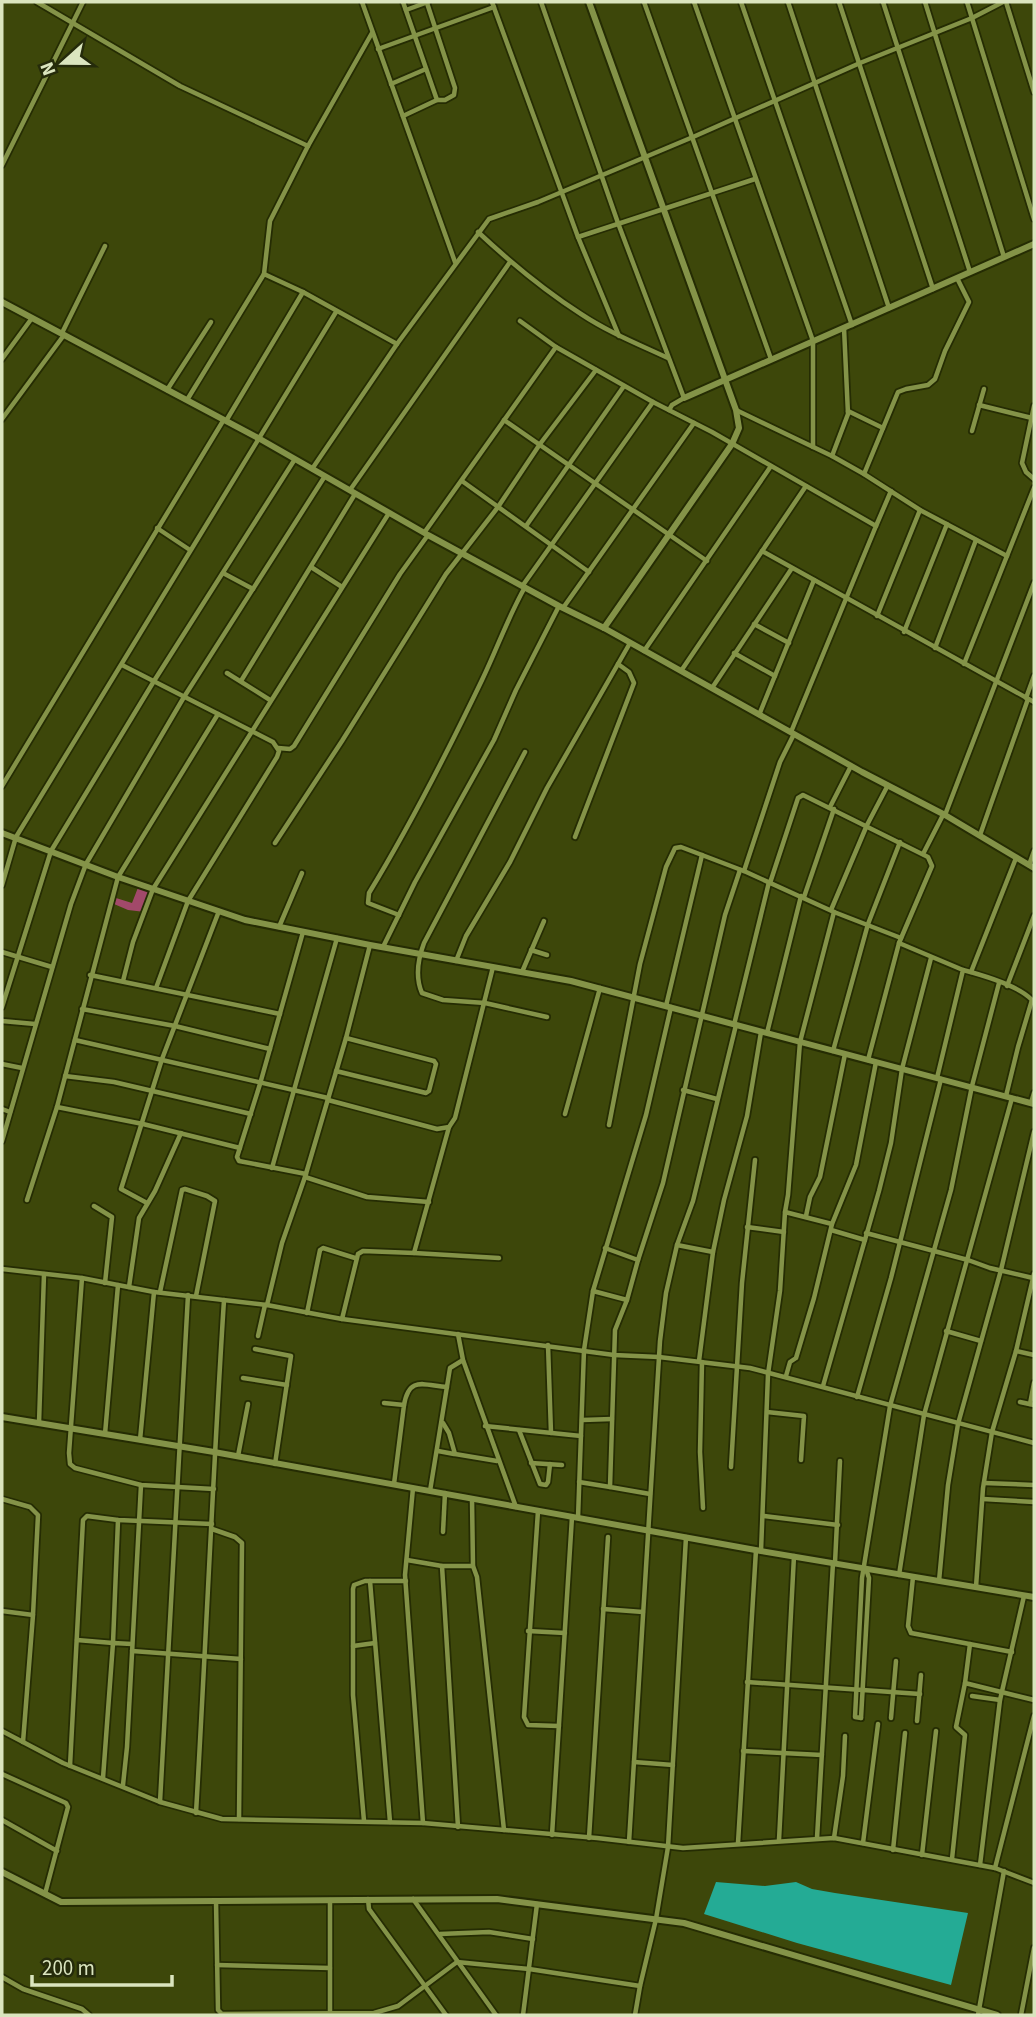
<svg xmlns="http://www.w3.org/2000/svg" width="1036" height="2017" font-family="'Source Sans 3',sans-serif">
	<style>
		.green { fill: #a2496a }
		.water { fill: #24ab95 }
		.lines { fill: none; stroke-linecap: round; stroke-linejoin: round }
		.street-casing { stroke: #252c03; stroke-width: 8 }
		.secondary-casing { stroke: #252c03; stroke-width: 10 }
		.street { stroke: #849348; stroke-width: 4.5 }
		.secondary { stroke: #849348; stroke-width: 6 }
	</style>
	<rect width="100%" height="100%" fill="#3d470a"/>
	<!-- green -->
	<polygon class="green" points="139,885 153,889 145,912 128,910 114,904 116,898 132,903"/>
	<!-- water -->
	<polygon class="water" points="716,1882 765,1886 796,1882 812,1889 835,1893 968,1913 951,1985 797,1943 704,1914"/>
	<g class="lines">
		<defs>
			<g id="street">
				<polyline points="37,2 180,86 308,146"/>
				<polyline points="362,2 455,262"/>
				<polyline points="492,2 578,237 619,336"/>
				<polyline points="541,2 618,223 684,398 672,405 669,410"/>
				<polyline points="644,2 771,359"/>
				<polyline points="694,2 813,341 813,447"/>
				<polyline points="741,2 852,325"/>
				<polyline points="788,2 889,308"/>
				<polyline points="839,2 933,289"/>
				<polyline points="883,2 970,272"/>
				<polyline points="925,2 1004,257"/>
				<polyline points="967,2 1034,219"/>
				<polyline points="1006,2 1034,92"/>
				<polyline points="427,3 455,88 454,95 445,100 437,100"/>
				<polyline points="406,10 428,2"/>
				<polyline points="378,49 494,7"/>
				<polyline points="391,84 426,69"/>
				<polyline points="403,116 437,100 403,2"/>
				<polyline points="2,165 83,2"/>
				<path d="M478,232C510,262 544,290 581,314C608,332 638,344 668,358"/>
				<polyline points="578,237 755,179"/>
				<polyline points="264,274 270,221 308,146 372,33"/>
				<polyline points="520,321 556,347 653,402 712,432 876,526 791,732"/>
				<polyline points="62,333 105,246"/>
				<polyline points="2,359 32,318"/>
				<polyline points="167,390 211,322"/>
				<polyline points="187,400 264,274 303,292 397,344"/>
				<polyline points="979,405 1032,418"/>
				<polyline points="1034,406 1022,463 1026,472 1034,479"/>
				<polyline points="736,410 832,456 864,474 920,510 1007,556"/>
				<polyline points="848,411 883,428"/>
				<polyline points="2,419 64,335"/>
				<polyline points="504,420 707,561"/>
				<polyline points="226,421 303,292"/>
				<polyline points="972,431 984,389"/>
				<polyline points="832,456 848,414 844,328"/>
				<polyline points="312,469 397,344 489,219 538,202 693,137 860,63 972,18 1003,2"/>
				<polyline points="864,474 898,392 906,389 928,385 935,379 945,351 969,302 957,278"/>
				<polyline points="462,481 589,572"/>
				<polyline points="350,490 510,262"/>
				<polyline points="526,526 624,386"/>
				<polyline points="876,526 891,491"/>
				<polyline points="157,528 190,550"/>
				<polyline points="424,533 556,347"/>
				<polyline points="762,551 1034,702"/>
				<polyline points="311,567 342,587"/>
				<polyline points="223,573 253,589"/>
				<polyline points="523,585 653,402"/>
				<polyline points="563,608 694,423"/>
				<polyline points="877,616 920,510"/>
				<polyline points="754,624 789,643"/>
				<polyline points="904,632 947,524"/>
				<polyline points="935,648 976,540"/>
				<polyline points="644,651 771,466"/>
				<polyline points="734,653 775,676"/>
				<polyline points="964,664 1034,488"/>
				<polyline points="122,665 273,742 279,751 277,757 188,901 156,988"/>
				<polyline points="681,671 806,486"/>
				<polyline points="227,673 270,700"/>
				<polyline points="241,681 355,494"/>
				<polyline points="712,688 792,568"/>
				<polyline points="1026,698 1034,676"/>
				<polyline points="759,715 814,580"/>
				<polyline points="278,748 290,749 294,746 400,574 428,535"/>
				<path d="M525,752L424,943C418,959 415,977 422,993L443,1000L485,1003L547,1017"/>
				<polyline points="2,786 223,421"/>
				<polyline points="830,807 851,766"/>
				<polyline points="945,815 1034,583"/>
				<polyline points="980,835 1028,699"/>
				<polyline points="575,837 634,683 629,672 618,664"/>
				<polyline points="275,843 342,741 446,574 498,507 540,444 596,370"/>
				<polyline points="923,854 943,815"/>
				<polyline points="1029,865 1034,851"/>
				<polyline points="744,871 780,762 794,734"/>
				<polyline points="770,883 798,798 803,795 928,857 932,866 899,943 868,1060"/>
				<polyline points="2,885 16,837 336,312"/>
				<polyline points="804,897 834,809"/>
				<polyline points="831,910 867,825 888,785"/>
				<path d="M399,915L368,903L369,893C411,824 447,753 482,680C497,649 508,617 525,587"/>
				<polyline points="279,927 302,873"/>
				<polyline points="303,932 260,1084 237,1157 239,1161 306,1174"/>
				<polyline points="899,943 963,970 937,1078"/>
				<polyline points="383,947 415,882 494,740 516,690 559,606"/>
				<polyline points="531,950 547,955"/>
				<polyline points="2,952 52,967"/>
				<polyline points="456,961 466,936 510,862 547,788 630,643"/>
				<path d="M963,970C982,975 1019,986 1032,1000L1018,1047L1006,1096"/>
				<polyline points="522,972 544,921"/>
				<polyline points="971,972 1016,858"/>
				<polyline points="90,975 280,1014"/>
				<polyline points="123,981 133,942 153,889 389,513"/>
				<polyline points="1007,986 1034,916"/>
				<polyline points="666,1006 702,855"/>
				<polyline points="2,1007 51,851 154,681 295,459"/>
				<polyline points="82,1009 175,1026 270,1049"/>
				<polyline points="2,1021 35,1024"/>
				<polyline points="734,1025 769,882"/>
				<polyline points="767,1033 801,896"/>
				<polyline points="75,1040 328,1098"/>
				<polyline points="833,1051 868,924 900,842"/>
				<polyline points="2,1064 22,1068"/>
				<polyline points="336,1071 426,1093 429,1091 436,1064 434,1061 346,1038"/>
				<polyline points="65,1076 114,1082 251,1114"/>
				<polyline points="683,1090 717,1099"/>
				<polyline points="328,1100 437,1129 449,1127 455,1118 493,967"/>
				<polyline points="1031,1103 1034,1093"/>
				<polyline points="57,1107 143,1124 240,1148"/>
				<polyline points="2,1109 10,1112"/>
				<polyline points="565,1114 600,988"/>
				<polyline points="609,1125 640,964 666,867 675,848 681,847 744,871 834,912 901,938"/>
				<polyline points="2,1141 71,904 86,864 184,697 325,476"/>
				<polyline points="272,1168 337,938"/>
				<polyline points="305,1177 367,1197 429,1202"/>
				<polyline points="27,1200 57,1107 118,877 218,714"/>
				<polyline points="147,1203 121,1189 162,1059 219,911"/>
				<polyline points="94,1206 112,1217 105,1283"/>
				<polyline points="785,1212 832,1224"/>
				<polyline points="806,1216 810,1197 820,1177 845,1054"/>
				<polyline points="747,1227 784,1232"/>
				<polyline points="831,1230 865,1240"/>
				<polyline points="866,1233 968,1260 990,1268 1033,1278"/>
				<polyline points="677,1245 713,1252"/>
				<polyline points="605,1248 638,1260 663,1183 725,915 740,870"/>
				<polyline points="414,1253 499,1258"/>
				<polyline points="2,1269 82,1278 154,1292 140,1440"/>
				<polyline points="82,1278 69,1453 70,1464 75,1468 141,1485 214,1489"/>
				<polyline points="129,1287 139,1218 155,1191 181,1133"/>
				<polyline points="593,1291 627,1300 638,1260"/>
				<polyline points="154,1292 267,1305 342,1319 614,1355 659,1357 750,1368 1034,1443"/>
				<polyline points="160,1292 182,1190 185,1189 207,1196 215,1201 196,1296"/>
				<polyline points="627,1300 615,1330 610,1487 650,1494"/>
				<polyline points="267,1305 282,1243 305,1177 346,1038 370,945"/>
				<polyline points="307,1313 320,1250 323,1248 355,1258"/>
				<polyline points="342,1319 358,1254 363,1251 414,1253 449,1127"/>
				<polyline points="946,1331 981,1341"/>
				<polyline points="458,1334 463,1360 516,1507"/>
				<polyline points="258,1336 265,1305"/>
				<polyline points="548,1345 551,1433"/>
				<polyline points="255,1349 291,1356 275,1464"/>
				<polyline points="1016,1351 1034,1355"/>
				<polyline points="699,1361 713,1252 724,1200 747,1116 761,1032"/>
				<polyline points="702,1362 700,1452 703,1508"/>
				<polyline points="786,1376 790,1362 796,1358 814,1298 832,1224 856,1165 876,1062"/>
				<polyline points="243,1378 287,1385"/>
				<polyline points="823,1386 879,1191 891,1143 902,1069 931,958"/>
				<polyline points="857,1397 891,1278 941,1079"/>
				<polyline points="1020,1402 1034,1405"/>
				<polyline points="384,1403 404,1405 394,1484"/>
				<polyline points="1030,1404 1034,1383"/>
				<path d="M404,1405C409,1376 423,1385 447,1387"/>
				<polyline points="767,1412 804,1416 801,1460"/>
				<polyline points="582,1420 612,1419"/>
				<polyline points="39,1423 44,1274"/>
				<polyline points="443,1423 449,1433 455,1454 497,1461"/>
				<polyline points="485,1426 581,1436"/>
				<polyline points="519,1430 540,1484 546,1485 548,1482 550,1464"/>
				<polyline points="105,1434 118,1285"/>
				<polyline points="438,1451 454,1454"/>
				<polyline points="238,1456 248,1404"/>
				<polyline points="531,1463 562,1465"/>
				<polyline points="731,1467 742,1283 755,1160"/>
				<polyline points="579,1482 610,1487"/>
				<polyline points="984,1483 1034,1485"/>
				<polyline points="413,1488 405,1575 423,1823"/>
				<polyline points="430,1491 450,1368 463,1360"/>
				<polyline points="2,1499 30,1507 38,1515 33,1615"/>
				<polyline points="472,1499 473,1566 477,1577 504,1830"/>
				<polyline points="983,1499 1034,1502"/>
				<polyline points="538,1511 524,1717 528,1725 559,1726"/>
				<polyline points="764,1516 838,1525"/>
				<polyline points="578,1518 584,1350 593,1291 646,1115 671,1007"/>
				<polyline points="212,1529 235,1537 242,1543 239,1819"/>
				<polyline points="443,1532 445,1493"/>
				<polyline points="761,1551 768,1374 780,1291 785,1212 788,1195 800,1042 834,912"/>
				<polyline points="407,1560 442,1566 473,1566"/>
				<polyline points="835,1563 840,1461"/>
				<polyline points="442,1566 458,1827"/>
				<polyline points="899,1575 924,1415 1012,1098"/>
				<polyline points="913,1577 908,1626 911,1633 1012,1652"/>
				<polyline points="370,1581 390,1822"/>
				<polyline points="939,1581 948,1485 958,1424 1001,1270 1034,1132"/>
				<polyline points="976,1587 983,1488 992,1432 1016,1351 1034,1274"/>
				<polyline points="603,1609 643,1612"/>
				<polyline points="2,1611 33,1615 23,1742"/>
				<polyline points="528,1631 565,1633"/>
				<polyline points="77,1640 113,1643 118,1520"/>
				<polyline points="970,1644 965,1683 1034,1700"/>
				<polyline points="353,1646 375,1643"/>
				<polyline points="132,1651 241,1659"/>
				<polyline points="747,1682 920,1694"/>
				<polyline points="972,1696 1000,1700"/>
				<polyline points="861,1718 855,1717 862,1578 890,1406 951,1190 972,1086 999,983"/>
				<polyline points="861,1718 869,1578 866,1569"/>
				<polyline points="891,1718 896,1661"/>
				<polyline points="917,1721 921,1675"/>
				<polyline points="2,1731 63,1763 160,1802 222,1819 423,1823 597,1838 683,1848 834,1838 995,1868 1034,1883"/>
				<polyline points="743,1751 822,1755"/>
				<polyline points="634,1762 673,1765"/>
				<polyline points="70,1766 83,1520 87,1516 118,1520 212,1524"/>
				<polyline points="2,1774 66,1803 68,1807 45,1894"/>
				<polyline points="103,1778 113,1643 132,1644"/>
				<polyline points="123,1785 127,1747 141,1485"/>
				<polyline points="160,1802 188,1295"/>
				<path d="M196,1813C206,1642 213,1471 224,1300"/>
				<polyline points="2,1820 57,1851"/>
				<polyline points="364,1821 353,1695 353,1589 354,1585 365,1581 406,1581"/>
				<polyline points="552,1835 572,1517"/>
				<polyline points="589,1838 608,1537"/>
				<polyline points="817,1838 833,1563"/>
				<polyline points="834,1838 843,1776 845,1736"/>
				<polyline points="779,1840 794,1556"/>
				<polyline points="629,1842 660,1341 666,1293 677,1245 693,1201 736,1025"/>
				<polyline points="738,1843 756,1550"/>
				<polyline points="863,1843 878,1724"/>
				<polyline points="893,1850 905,1733"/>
				<polyline points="922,1855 936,1731"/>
				<polyline points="952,1859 965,1735 956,1727 965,1683"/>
				<polyline points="980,1865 1000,1700 1024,1596"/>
				<polyline points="995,1868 1034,1716"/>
				<polyline points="368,1899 369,1909 446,2015"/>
				<polyline points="413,1899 496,2015"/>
				<polyline points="330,1900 330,2014"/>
				<polyline points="216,1901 218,2010 222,2014 374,2013 398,2006 457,1962 529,1969 640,1986"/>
				<polyline points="440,1934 489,1932 533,1939"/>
				<polyline points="217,1965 330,1968"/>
				<polyline points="2,1977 23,1989 82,2009 89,2015"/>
				<polyline points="523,2015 537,1904"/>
				<polyline points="635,2015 640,1986 656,1919 668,1847 686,1537"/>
				<polyline points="978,2015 1004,1871"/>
				<polyline points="1021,2015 1034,1948"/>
			</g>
			<g id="secondary">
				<polyline points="589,2 736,410 739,428 732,444 604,628"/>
				<polyline points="2,302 260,439 428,535 559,606 604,628 862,772 945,815 1034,868"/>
				<polyline points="684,398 1034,244"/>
				<polyline points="2,833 118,877 245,920 370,945 571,981 1034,1104"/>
				<polyline points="2,1417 214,1452 761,1551 1034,1597"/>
				<polyline points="2,1872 61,1902 497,1899 684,1923 997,2015"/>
			</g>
		</defs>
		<!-- street casing -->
		<use href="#street" class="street-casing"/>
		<!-- secondary casing -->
		<use href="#secondary" class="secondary-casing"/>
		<!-- street -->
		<use href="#street" class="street"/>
		<!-- secondary -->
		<use href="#secondary" class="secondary"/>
	</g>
	<!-- border -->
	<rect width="1036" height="2017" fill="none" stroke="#dbe5bf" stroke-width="7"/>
	<!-- north arrow -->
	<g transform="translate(63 63) rotate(249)" stroke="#252b0b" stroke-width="5" paint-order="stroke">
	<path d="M0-5L12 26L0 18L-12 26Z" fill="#dbe5bf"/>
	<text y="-10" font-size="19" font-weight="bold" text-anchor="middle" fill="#dbe5bf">N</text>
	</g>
	<!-- scale -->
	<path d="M32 1975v10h140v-10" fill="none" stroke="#dbe5bf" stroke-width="3.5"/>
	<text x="42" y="1975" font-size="21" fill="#dbe5bf" stroke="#252b0b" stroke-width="5" paint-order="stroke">200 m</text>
</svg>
